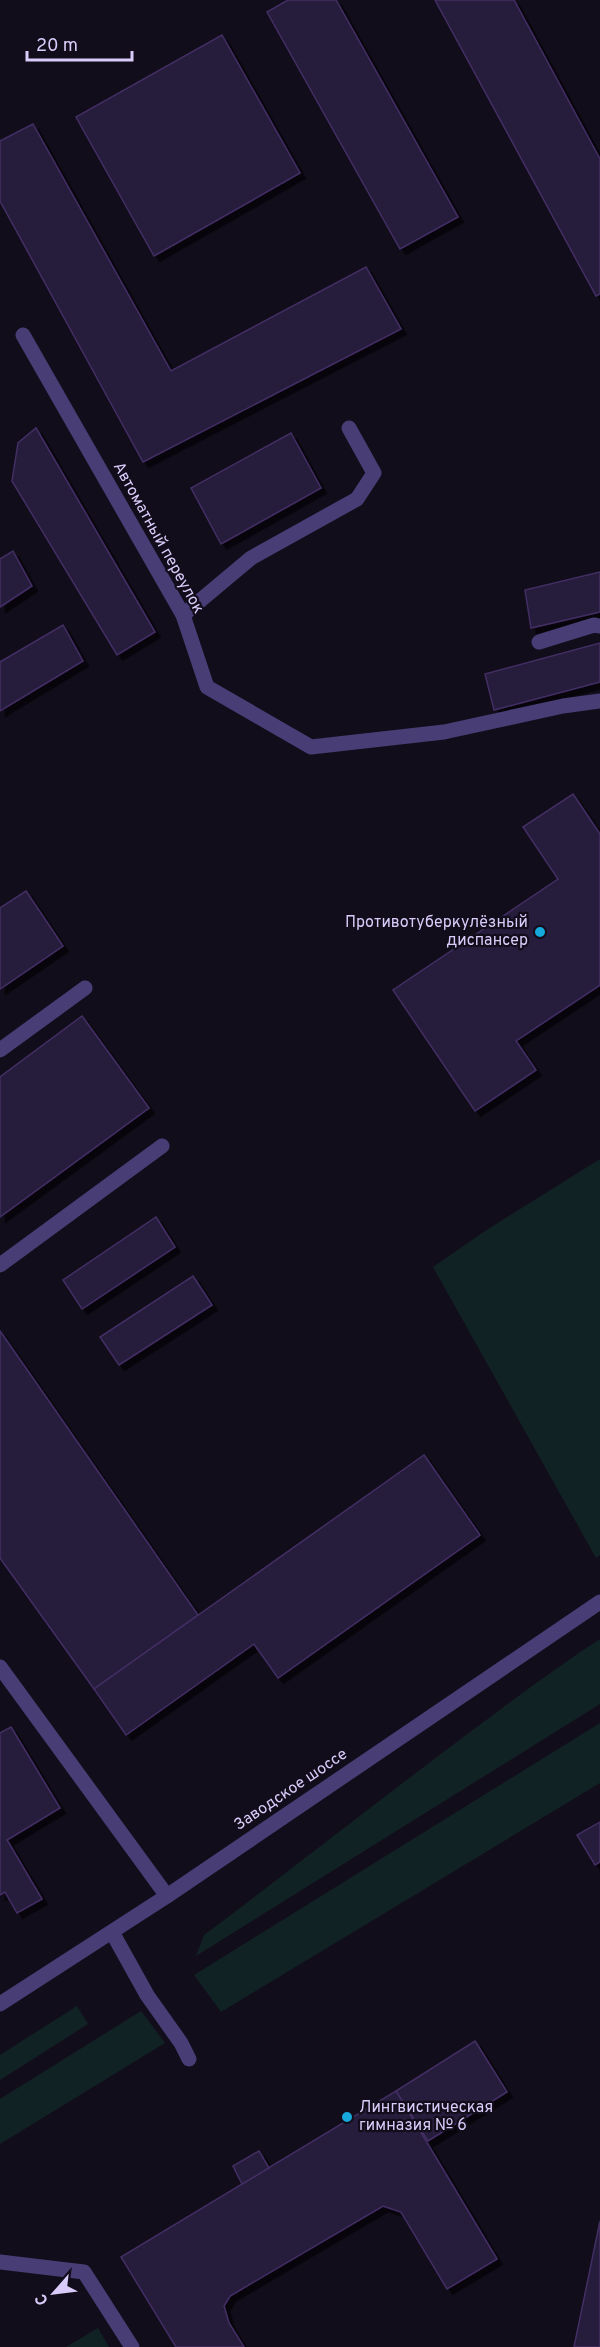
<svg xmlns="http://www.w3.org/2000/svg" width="600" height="2347" font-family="Overpass,sans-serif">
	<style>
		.green { fill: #112224 }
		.building { fill: #261b3a; stroke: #422f64; stroke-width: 1.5; filter: url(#shadow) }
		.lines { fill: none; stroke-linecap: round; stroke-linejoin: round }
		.lane { stroke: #483d75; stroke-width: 15 }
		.street { stroke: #483d75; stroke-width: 15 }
		.poi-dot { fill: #17a9db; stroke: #120d1b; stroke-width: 2 }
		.labels { text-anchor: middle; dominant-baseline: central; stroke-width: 4.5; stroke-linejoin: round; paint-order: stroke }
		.street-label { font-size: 16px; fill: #d9ccfa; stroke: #120d1b }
		.poi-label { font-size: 16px; fill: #d9ccfa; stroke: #120d1b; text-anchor: end }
	</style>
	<defs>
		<filter id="shadow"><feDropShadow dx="5.5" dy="5.5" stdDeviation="0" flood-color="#0009"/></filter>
	</defs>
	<rect width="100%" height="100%" fill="#120d1b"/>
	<!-- green -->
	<g class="green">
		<polygon points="600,1159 600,1555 596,1558 433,1267 488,1229"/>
		<path d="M600,1639V1704L196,1956L204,1935C292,1869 378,1801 466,1735C510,1702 554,1669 600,1639Z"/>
		<polygon points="600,1723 600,1783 221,2012 194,1975"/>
		<polygon points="77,2006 88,2024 0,2080 0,2055"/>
		<polygon points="141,2011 165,2043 0,2144 0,2099"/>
		<polygon points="98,2328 109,2347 66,2347"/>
	</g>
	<!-- building -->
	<g class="building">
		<polygon points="288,0 336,0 458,217 400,249 267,12"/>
		<polygon points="435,0 514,0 600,159 600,294 596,296"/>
		<polygon points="222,35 300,173 154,256 76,117"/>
		<polygon points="33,124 171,371 366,267 401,329 143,462 0,201 0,141"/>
		<polygon points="36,428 155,632 117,655 12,481 18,443"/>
		<polygon points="291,433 321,488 221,544 191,488"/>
		<polygon points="13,551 32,586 0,607 0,559"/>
		<polygon points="600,572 600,612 531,628 525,590"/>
		<polygon points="63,625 83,661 0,711 0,662"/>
		<polygon points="600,643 600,682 494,710 485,674"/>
		<polygon points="573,794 600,834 600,985 516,1041 536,1070 475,1111 393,990 558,879 523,827"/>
		<polygon points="26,891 63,946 0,989 0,908"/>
		<polygon points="82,1016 149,1108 0,1217 0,1077"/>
		<polygon points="156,1217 175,1247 82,1309 63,1280"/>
		<polygon points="193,1276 212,1305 119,1365 100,1337"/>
		<polygon points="0,1331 198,1615 94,1689 0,1558"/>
		<polygon points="424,1455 480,1535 278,1678 254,1644 126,1735 94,1689"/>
		<polygon points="11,1727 60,1808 7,1840 42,1899 17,1913 5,1892 0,1895 0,1733"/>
		<polygon points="600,1822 600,1862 595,1865 577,1835"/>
		<polygon points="475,2041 507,2092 428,2141 396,2091"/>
		<polygon points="396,2091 497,2259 447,2289 401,2212 383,2206 230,2296 224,2306 229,2323 244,2347 176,2347 121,2257"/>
		<polygon points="259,2151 269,2168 242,2184 233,2166"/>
		<polygon points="600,2221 600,2347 574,2347"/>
	</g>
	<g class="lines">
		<!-- lane -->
		<g class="lane">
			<polyline points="23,335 183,615 207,687 311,747 444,732 563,706 600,701"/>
			<polyline points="183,615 251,558 357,499 374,473 349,428"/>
			<polyline points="539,642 594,625 600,626"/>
			<polyline points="0,1050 85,988"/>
			<polyline points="0,1265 162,1146"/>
			<polyline points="0,1667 167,1896"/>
			<polyline points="112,1932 147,1995 181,2043 189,2059"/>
			<polyline points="0,2262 84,2272 132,2347"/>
		</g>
		<!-- street -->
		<polyline class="street" points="0,2004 167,1896 600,1602"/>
	</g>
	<!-- markers -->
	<g class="poi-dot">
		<circle cx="540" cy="932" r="6"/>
		<circle cx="347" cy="2117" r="6"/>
	</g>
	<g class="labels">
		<!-- street labels -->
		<g class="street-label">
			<text transform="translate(158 538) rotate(61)">Автоматный переулок</text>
			<text transform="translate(291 1790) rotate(-34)">Заводское шоссе</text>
		</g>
		<!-- poi labels -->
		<g class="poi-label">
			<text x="528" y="923">Противотуберкулёзный<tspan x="528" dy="18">диспансер</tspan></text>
			<text x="359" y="2108" text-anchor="start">Лингвистическая<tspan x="359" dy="18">гимназия № 6</tspan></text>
		</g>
	</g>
	<!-- north arrow -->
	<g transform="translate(54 2293) rotate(242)" stroke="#120d1b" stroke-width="4.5" paint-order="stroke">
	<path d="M0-4.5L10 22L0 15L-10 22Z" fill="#d9ccfa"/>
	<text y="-9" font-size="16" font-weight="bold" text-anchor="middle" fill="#d9ccfa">С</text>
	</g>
	<!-- scale -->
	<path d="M27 51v9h105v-9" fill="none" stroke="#d9ccfa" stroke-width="3"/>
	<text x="36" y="51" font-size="18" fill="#d9ccfa" stroke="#120d1b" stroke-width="4.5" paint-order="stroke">20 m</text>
</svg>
